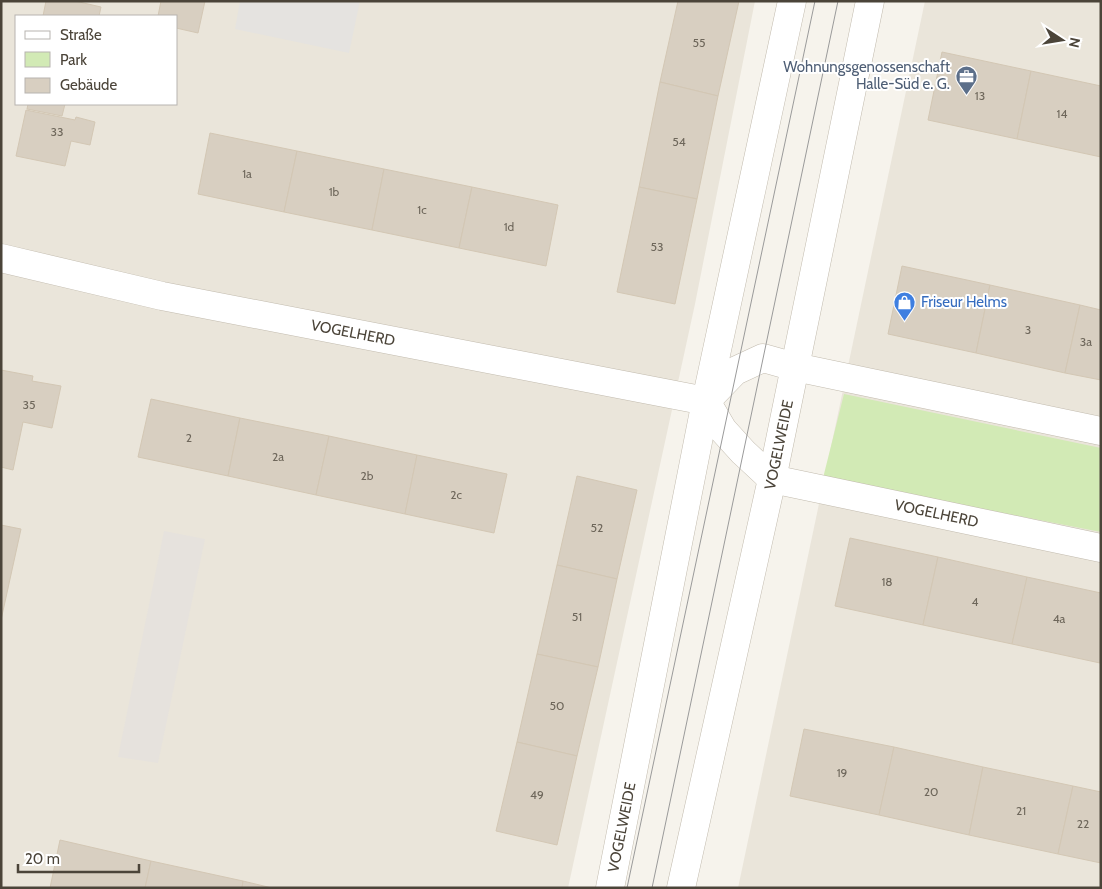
<svg xmlns="http://www.w3.org/2000/svg" width="1102" height="889" font-family="Cabin,sans-serif">
	<style>
		.residential { fill: #eae5da; fill-rule: evenodd }
		.industrial { fill: #e6e2dd }
		.green { fill: #d2eab5 }
		.parking { fill: #e5e3e0 }
		.building { fill: #d8cfc1; stroke: #d3c7b4 }
		.lines { fill: none; stroke-linecap: round; stroke-linejoin: round }
		.minor-casing { stroke: #c2bbae; stroke-width: 29 }
		.tertiary-casing { stroke: #c2bbae; stroke-width: 29 }
		.minor { stroke: #fff; stroke-width: 28 }
		.tertiary { stroke: #fff; stroke-width: 28 }
		.tram { stroke: #9a9a9a; stroke-width: 1 }
		.labels { text-anchor: middle; dominant-baseline: central; stroke-width: 4; stroke-linejoin: round; paint-order: stroke }
		.number-label { font-size: 12px; fill: #6e675b }
		.service-label { font-size: 15px; fill: #4e5e75; stroke: #fff; text-anchor: end }
		.shop-label { font-size: 15px; fill: #366cbe; stroke: #fff; text-anchor: start }
		.street-label { font-size: 15px; fill: #4b4439; stroke: #fff }
	</style>
	<rect width="100%" height="100%" fill="#f6f3ec"/>
	<!-- residential -->
	<g class="residential">
		<path d="M1,1H755L695,304L568,888H1ZM16,16H176V104H16Z"/>
		<polygon points="925,1 1101,1 1101,888 738,888"/>
	</g>
	<!-- industrial -->
	<polygon class="industrial" points="164,531 205,539 158,763 118,757"/>
	<!-- green -->
	<polygon class="green" points="844,394 1101,448 1101,532 823,478"/>
	<!-- parking -->
	<polygon class="parking" points="240,1 360,1 349,53 235,29"/>
	<!-- building -->
	<g class="building">
		<polygon points="46,1 75,1 101,7 99,16 43,16"/>
		<polygon points="161,1 205,1 198,33 176,28 176,16 158,16"/>
		<polygon points="678,1 739,1 718,96 660,82"/>
		<polygon points="942,52 1031,71 1017,139 928,120"/>
		<polygon points="1031,71 1101,86 1101,157 1017,139"/>
		<polygon points="660,82 718,96 697,199 639,187"/>
		<polygon points="28,104 65,104 62,116 27,109"/>
		<polygon points="26,110 75,120 76,117 95,122 90,145 71,141 65,166 16,156"/>
		<polygon points="210,133 297,151 284,212 198,194"/>
		<polygon points="297,151 384,169 372,230 284,212"/>
		<polygon points="384,169 472,187 459,248 372,230"/>
		<polygon points="472,187 558,205 546,266 459,248"/>
		<polygon points="639,187 697,199 675,304 617,292"/>
		<polygon points="902,266 990,285 976,353 888,334"/>
		<polygon points="990,285 1080,305 1065,373 976,353"/>
		<polygon points="1080,305 1101,310 1101,380 1065,373"/>
		<polygon points="1,370 33,376 32,381 61,386 52,428 23,422 13,470 1,467"/>
		<polygon points="151,399 240,418 228,476 138,457"/>
		<polygon points="240,418 329,436 316,495 228,476"/>
		<polygon points="329,436 417,455 405,514 316,495"/>
		<polygon points="417,455 507,474 494,533 405,514"/>
		<polygon points="577,476 637,490 617,579 557,565"/>
		<polygon points="1,525 21,529 1,620"/>
		<polygon points="850,538 938,557 923,625 835,606"/>
		<polygon points="938,557 1027,577 1012,644 923,625"/>
		<polygon points="557,565 617,579 598,667 537,654"/>
		<polygon points="1027,577 1101,593 1100,663 1012,644"/>
		<polygon points="537,654 598,667 577,756 517,742"/>
		<polygon points="804,729 894,747 879,815 790,796"/>
		<polygon points="517,742 577,756 557,845 496,831"/>
		<polygon points="894,747 983,767 969,835 879,815"/>
		<polygon points="983,767 1073,786 1058,854 969,835"/>
		<polygon points="1073,786 1101,792 1101,863 1058,854"/>
		<polygon points="60,840 151,861 145,888 50,888"/>
		<polygon points="151,861 243,881 242,888 145,888"/>
		<polygon points="243,881 272,888 242,888"/>
	</g>
	<g class="lines">
		<defs>
			<g id="minor">
				<path id="s1" d="M1,258L162,296L706,401"/>
				<path id="s2" d="M706,401L723,430L743,452L772,479L1101,548"/>
				<polyline points="706,401 735,371 763,358 795,367 1101,431"/>
			</g>
			<g id="tertiary">
				<path id="s3" d="M610,888L706,401L792,1"/>
				<path id="s4" d="M681,888L772,479L870,1"/>
			</g>
		</defs>
		<!-- minor casing -->
		<use href="#minor" class="minor-casing"/>
		<!-- tertiary casing -->
		<use href="#tertiary" class="tertiary-casing"/>
		<!-- minor -->
		<use href="#minor" class="minor"/>
		<!-- tertiary -->
		<use href="#tertiary" class="tertiary"/>
		<!-- tram -->
		<g class="tram">
			<polyline points="627,888 815,1"/>
			<polyline points="652,888 838,1"/>
		</g>
	</g>
	<!-- icons -->
	<defs>
		<symbol id="office-pin" viewBox="-11 -11 22 30"><path d="M0 17L-7.5 6A9.5 9.5 0 1 1 7.5 6Z" fill="#5c6f8a" stroke="#fff"/><path d="M-6-3h4V-5.5h4V-3h4V5H-6ZM-1-4.5V-3h2v-1.5ZM-6 0V1H6V0Z" fill="#fff"/></symbol>
		<symbol id="shop-pin" viewBox="-11 -11 22 30"><path d="M0 17L-7.5 6A9.5 9.5 0 1 1 7.5 6Z" fill="#3f7fe0" stroke="#fff"/><path d="M-5-2.5h2.3a2.7 3.5 0 0 1 5.4 0H5L5.5 6h-11ZM-1.5-2.5h3a1.5 2.3 0 0 0-3 0Z" fill="#fff"/></symbol>
	</defs>
	<g fill-rule="evenodd">
		<use href="#office-pin" x="954" y="64" width="25" height="34"/>
		<use href="#shop-pin" x="892" y="290" width="25" height="34"/>
	</g>
	<g class="labels">
		<!-- number labels -->
		<g class="number-label">
			<text x="699" y="42">55</text>
			<text x="980" y="95">13</text>
			<text x="1062" y="113">14</text>
			<text x="57" y="131">33</text>
			<text x="679" y="141">54</text>
			<text x="247" y="173">1a</text>
			<text x="334" y="191">1b</text>
			<text x="422" y="209">1c</text>
			<text x="509" y="226">1d</text>
			<text x="657" y="246">53</text>
			<text x="1028" y="329">3</text>
			<text x="1086" y="341">3a</text>
			<text x="29" y="404">35</text>
			<text x="189" y="437">2</text>
			<text x="278" y="456">2a</text>
			<text x="367" y="475">2b</text>
			<text x="456" y="494">2c</text>
			<text x="597" y="527">52</text>
			<text x="887" y="581">18</text>
			<text x="975" y="601">4</text>
			<text x="577" y="616">51</text>
			<text x="1059" y="618">4a</text>
			<text x="557" y="705">50</text>
			<text x="842" y="772">19</text>
			<text x="931" y="791">20</text>
			<text x="537" y="794">49</text>
			<text x="1021" y="810">21</text>
			<text x="1083" y="823">22</text>
		</g>
		<!-- service labels -->
		<g class="service-label">
			<text x="950" y="67">Wohnungsgenossenschaft<tspan x="950" dy="17">Halle-Süd e. G.</tspan></text>
		</g>
		<!-- shop labels -->
		<g class="shop-label">
			<text x="921" y="302">Friseur Helms</text>
		</g>
		<!-- street labels -->
		<g class="street-label">
			<text stroke="none"><textPath href="#s1" startOffset="360">VOGELHERD</textPath></text>
			<text stroke="none"><textPath href="#s4" startOffset="454">VOGELWEIDE</textPath></text>
			<text stroke="none"><textPath href="#s2" startOffset="271">VOGELHERD</textPath></text>
			<text stroke="none"><textPath href="#s3" startOffset="62">VOGELWEIDE</textPath></text>
		</g>
	</g>
	<!-- border -->
	<rect width="1102" height="889" fill="none" stroke="#4b4439" stroke-width="5"/>
	<!-- legend -->
	<rect x="15" y="15" width="162" height="90" fill="#ffffff" stroke="#b7b4b0"/>
	<rect x="25" y="31" width="25" height="8" fill="#ffffff" stroke="#b7b4b0"/>
	<text x="60" y="40" font-size="15" fill="#4b4439">Straße</text>
	<rect x="25" y="52" width="25" height="15" fill="#d2eab5" stroke="#b7b4b0"/>
	<text x="60" y="65" font-size="15" fill="#4b4439">Park</text>
	<rect x="25" y="78" width="25" height="15" fill="#d8cfc1" stroke="#b7b4b0"/>
	<text x="60" y="90" font-size="15" fill="#4b4439">Gebäude</text>
	<!-- north arrow -->
	<g transform="translate(1062 40) rotate(102)" stroke="#ffffff" stroke-width="4" paint-order="stroke">
	<path d="M0-4L9 19L0 12L-9 19Z" fill="#4b4439"/>
	<text y="-8" font-size="14" font-weight="bold" text-anchor="middle" fill="#4b4439">N</text>
	</g>
	<!-- scale -->
	<path d="M18 864v8h121v-8" fill="none" stroke="#4b4439" stroke-width="2.5"/>
	<text x="25" y="864" font-size="15" fill="#4b4439" stroke="#ffffff" stroke-width="4" paint-order="stroke">20 m</text>
</svg>
